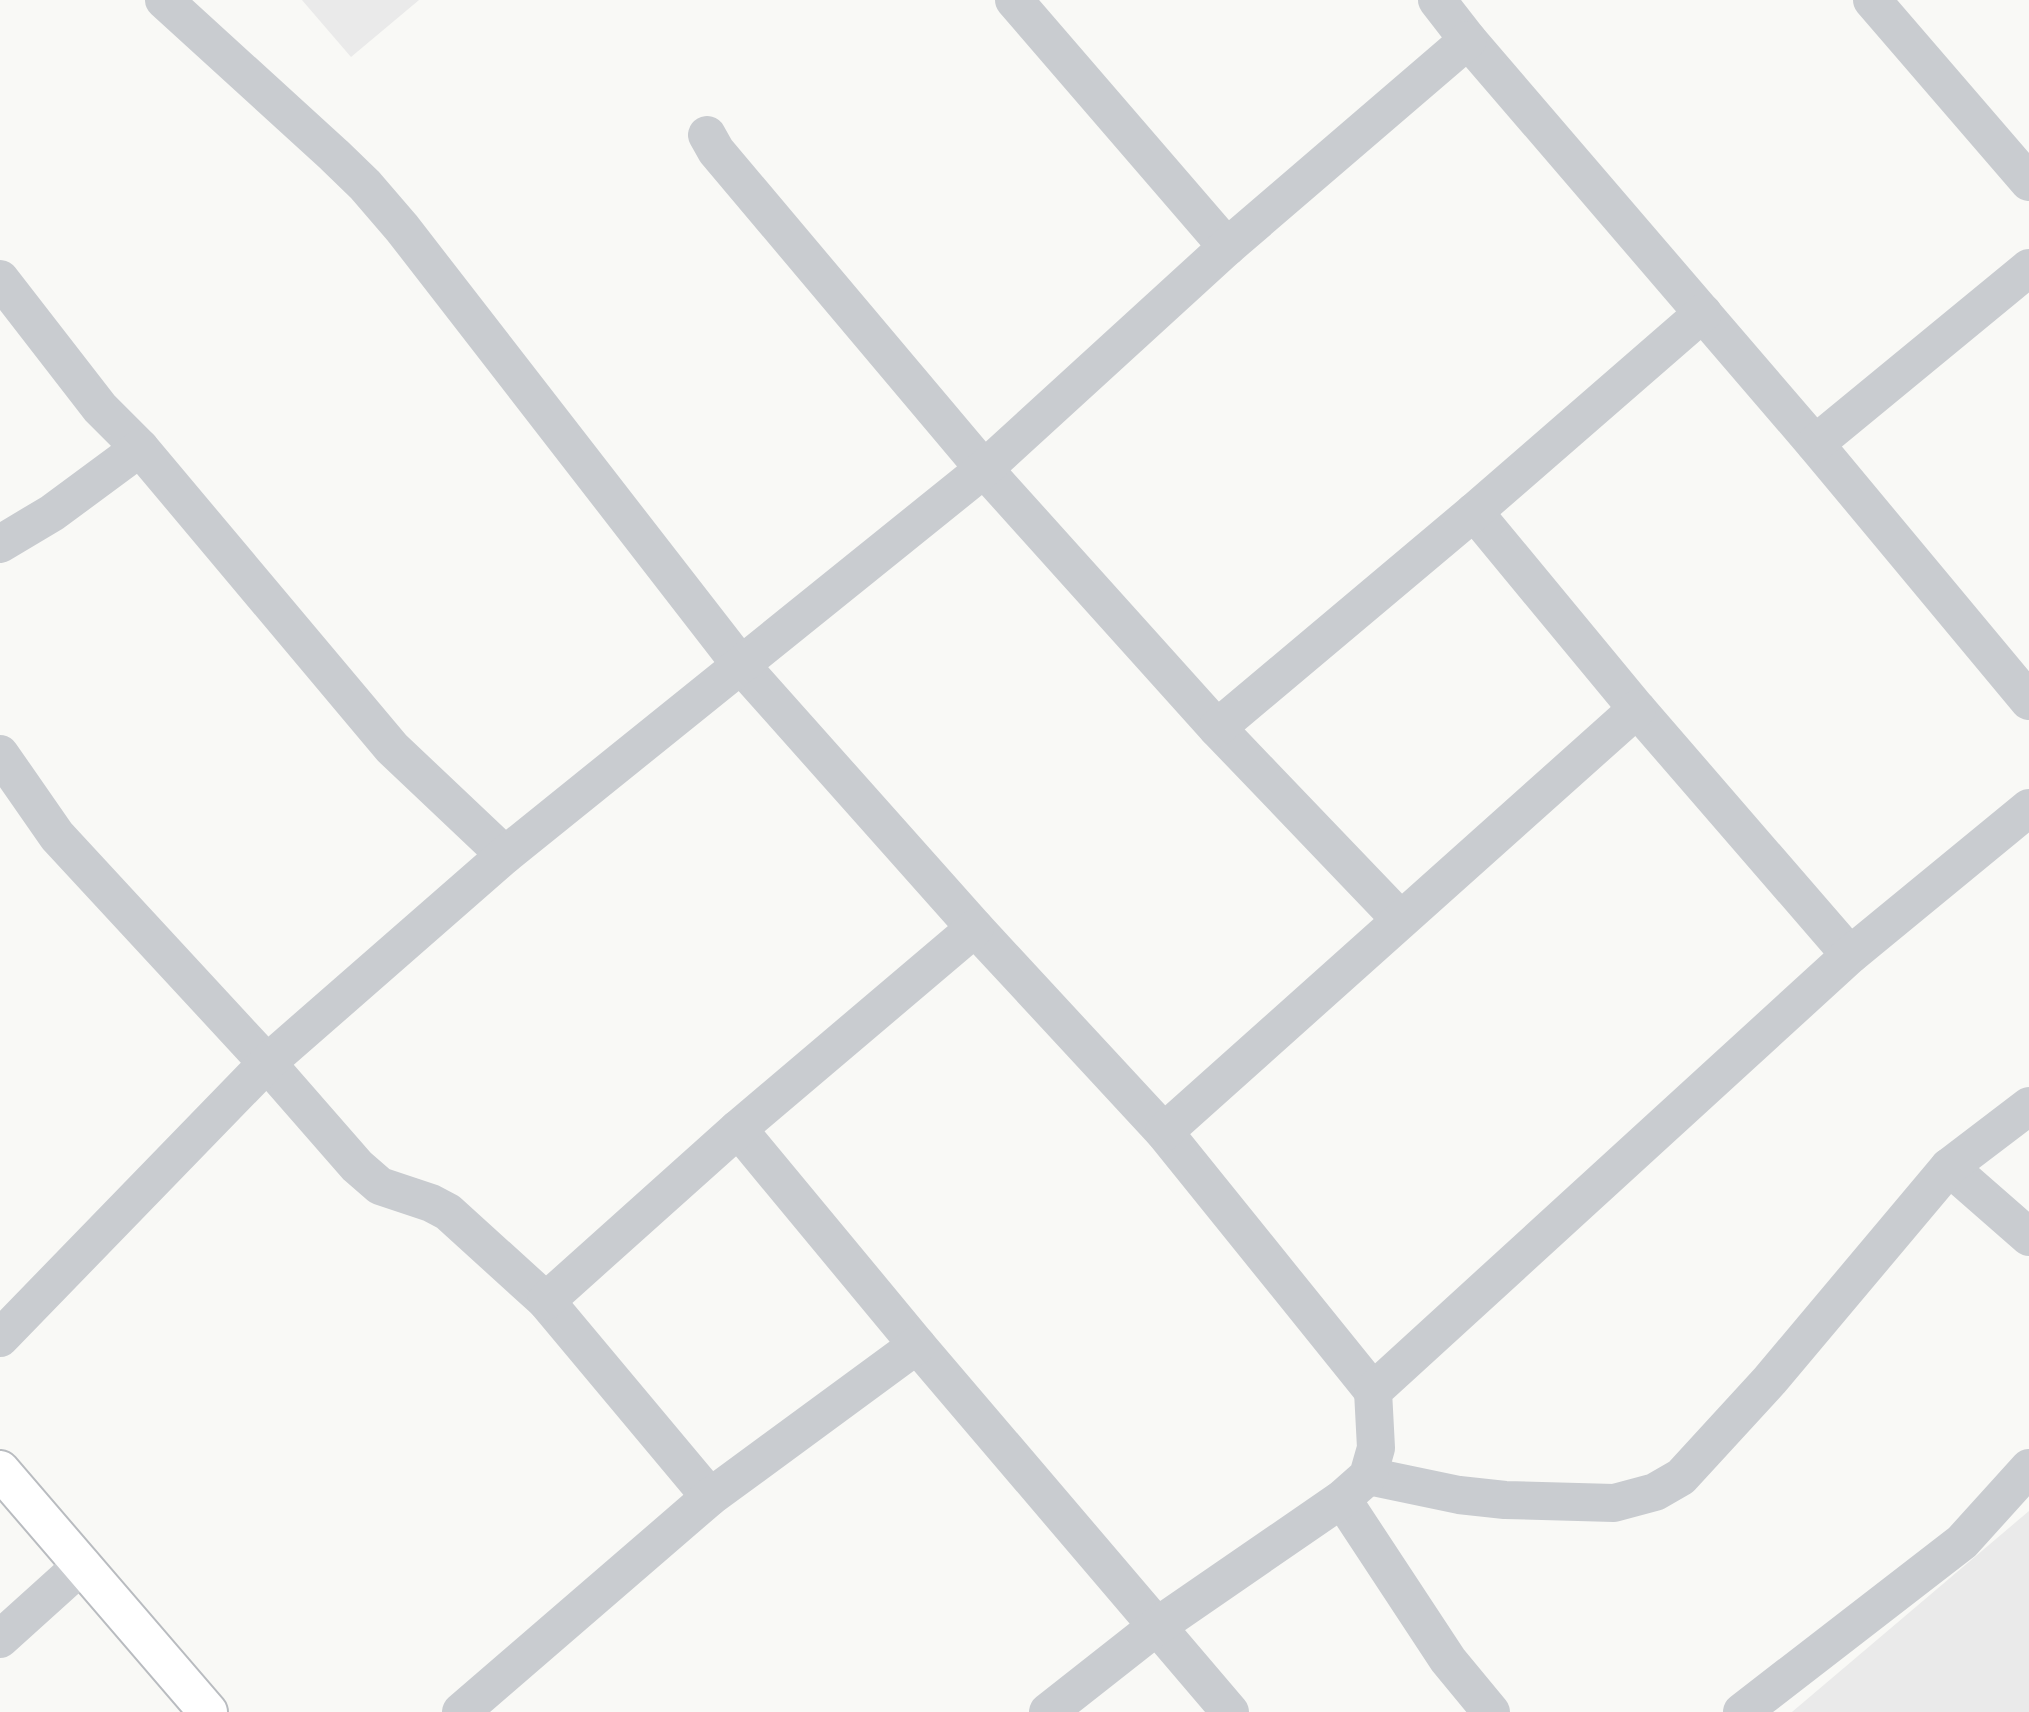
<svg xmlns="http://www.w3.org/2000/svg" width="2029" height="1712" font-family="Inter,sans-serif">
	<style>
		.built { fill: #eaeaea }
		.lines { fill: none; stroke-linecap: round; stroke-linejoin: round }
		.trunk-casing { stroke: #b9bcc0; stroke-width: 42 }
		.minor { stroke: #c9ccd0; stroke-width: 38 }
		.trunk { stroke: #fff; stroke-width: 38 }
	</style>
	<rect width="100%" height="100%" fill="#f9f9f6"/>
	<!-- built -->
	<g class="built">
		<polygon points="302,0 419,0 351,57"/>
		<polygon points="2029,1511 2029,1712 1792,1712"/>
	</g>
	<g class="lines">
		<defs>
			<polyline id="trunk" points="0,1470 208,1712"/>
		</defs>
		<!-- trunk casing -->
		<use href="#trunk" class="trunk-casing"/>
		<!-- minor -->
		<g class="minor">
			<polyline points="164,0 334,155 365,185 402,228 740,664 975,928 1164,1132 1373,1391"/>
			<polyline points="1014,0 1227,247"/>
			<polyline points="1437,0 1468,40 1815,444 2029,701"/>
			<polyline points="1872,0 2029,182"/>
			<polyline points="707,135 716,151 984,469 1217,728 1400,919"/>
			<polyline points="0,279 100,408 140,448"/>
			<polyline points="1815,444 2029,268"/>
			<polyline points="1474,512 1637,709 1850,955"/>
			<polyline points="0,544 52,513 140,448 392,748 505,855"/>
			<polyline points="1217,728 1474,512 1703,313"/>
			<polyline points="0,754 57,836 267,1063 357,1166 380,1186 431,1203 448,1212 546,1301 710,1497"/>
			<polyline points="738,1129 917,1345 1230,1712"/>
			<polyline points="1164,1132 1637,709"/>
			<polyline points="1949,1167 2029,1237"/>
			<polyline points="546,1301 738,1129 975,928"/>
			<polyline points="0,1338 267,1063 505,855 984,469 1227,247 1468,40"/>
			<polyline points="1368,1476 1459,1495 1505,1500 1614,1503 1655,1492 1681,1477 1770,1380 1949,1167 2029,1106"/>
			<polyline points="1342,1499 1448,1660 1491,1712"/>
			<polyline points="0,1639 82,1565"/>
			<polyline points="461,1712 710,1497 917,1345"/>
			<polyline points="1048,1712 1156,1627 1342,1499 1368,1476 1376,1448 1373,1391 1850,955 2029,808"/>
			<polyline points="1742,1712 1962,1542 2029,1468"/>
		</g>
		<!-- trunk -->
		<use href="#trunk" class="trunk"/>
	</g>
</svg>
